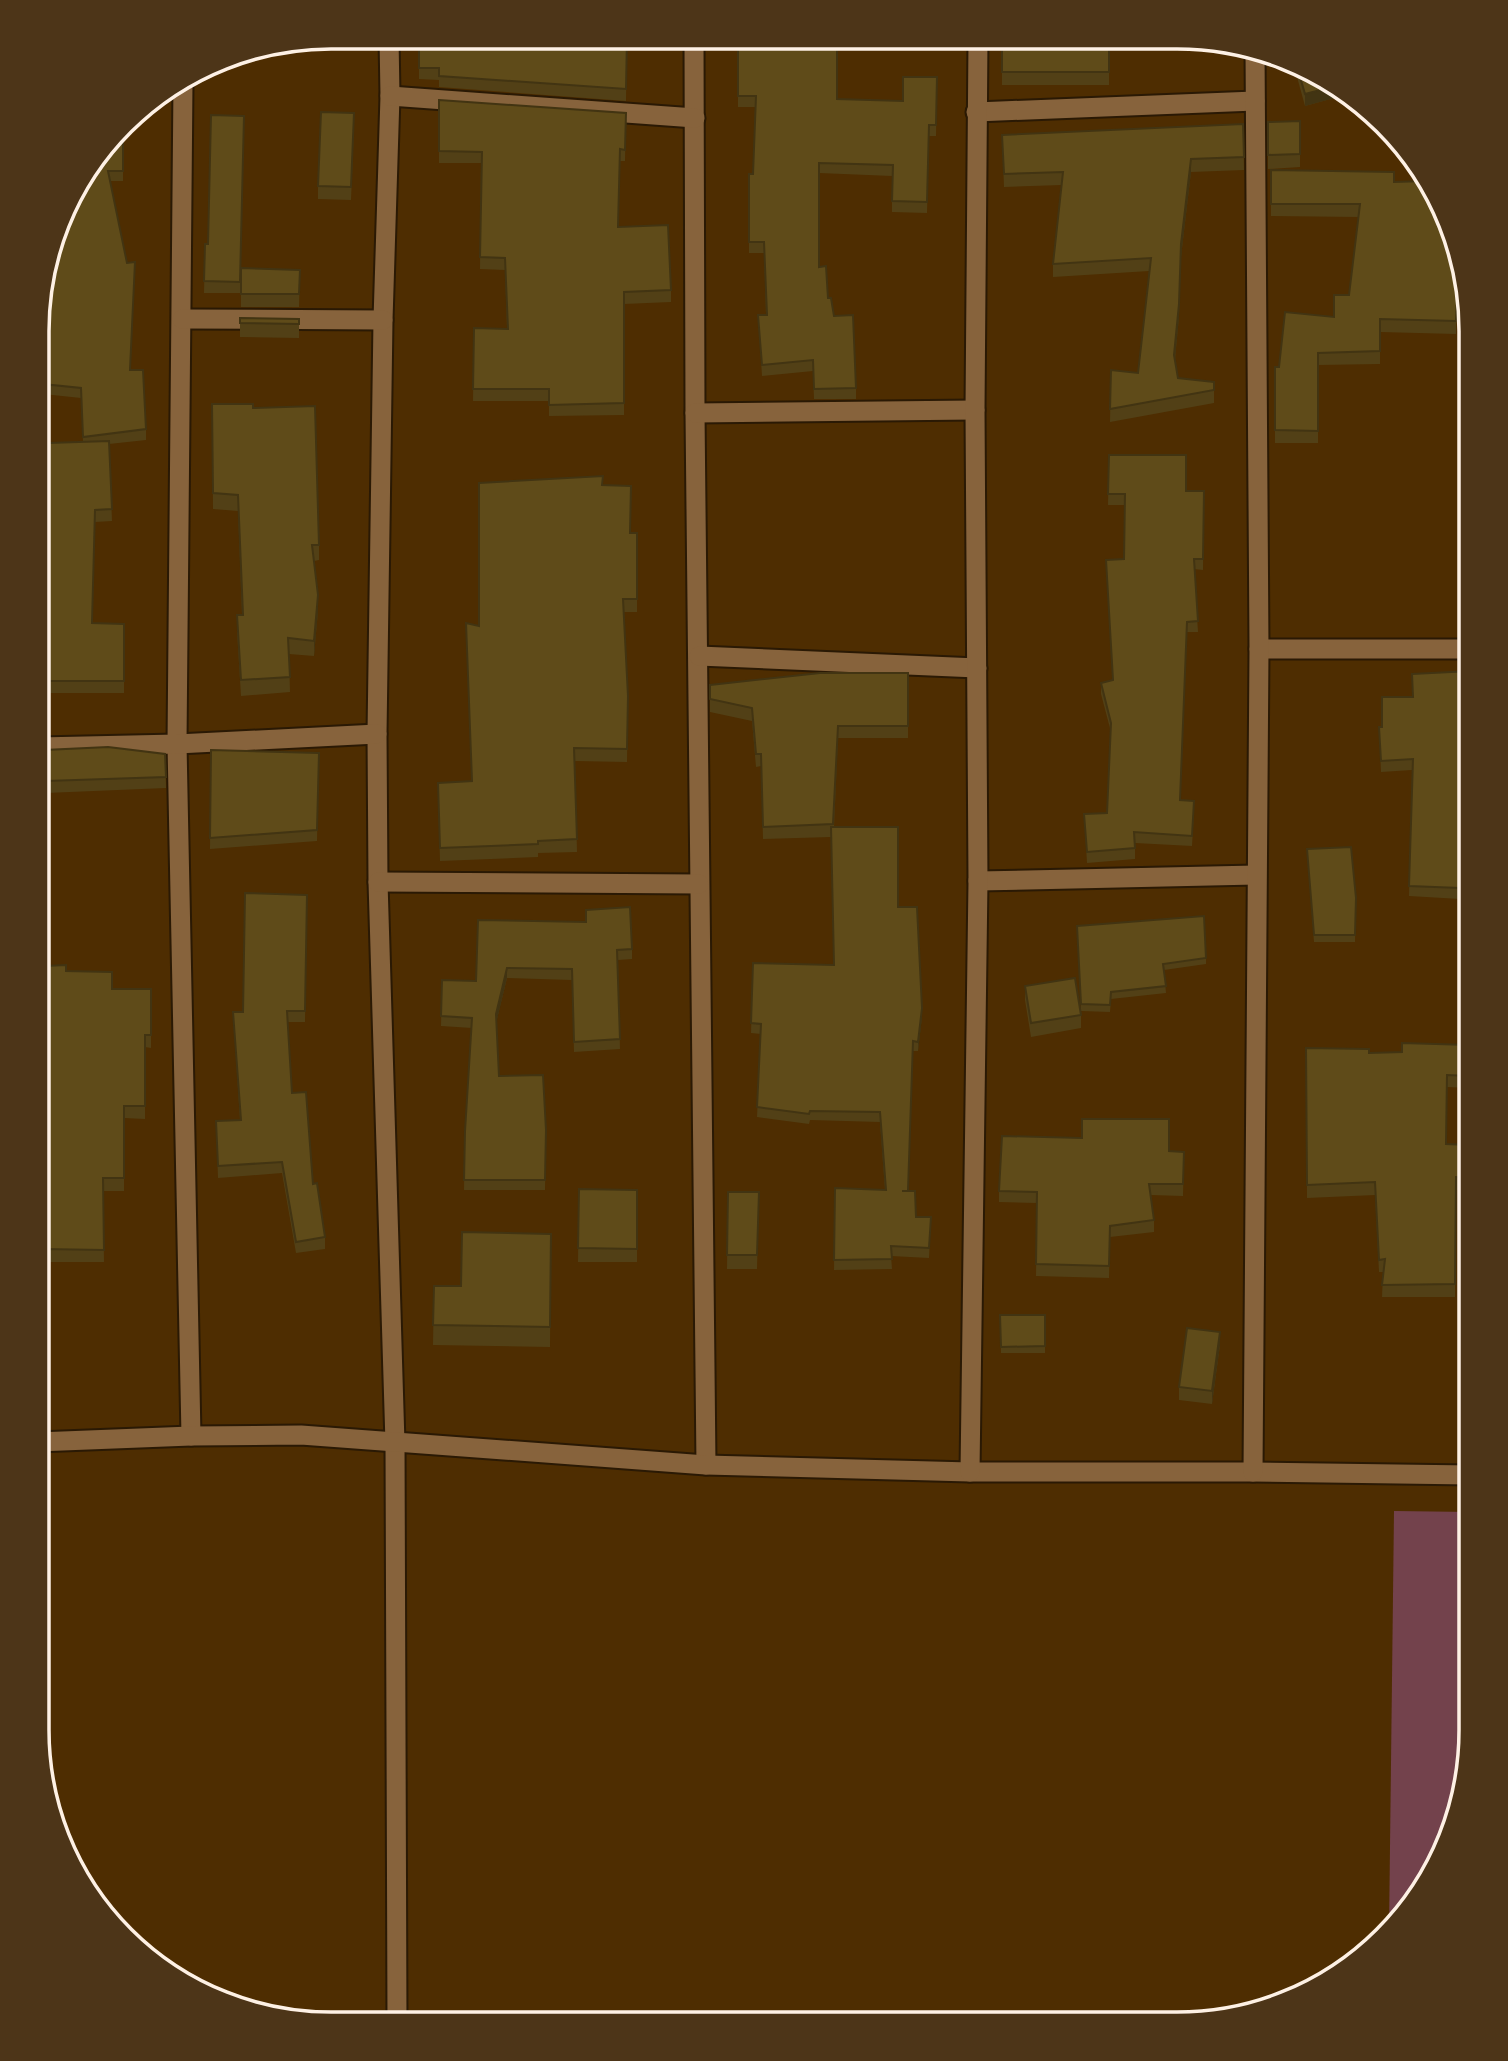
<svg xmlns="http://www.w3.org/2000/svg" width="1508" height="2061" font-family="Arial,sans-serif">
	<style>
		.green { fill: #73424c }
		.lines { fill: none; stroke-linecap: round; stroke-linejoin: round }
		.minor-casing { stroke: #2a1904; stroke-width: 23 }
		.minor { stroke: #87633c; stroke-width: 19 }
		.wall { fill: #524016 }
		.shaded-wall { fill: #423412 }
		.building { fill: #5f4b19; stroke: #423412; stroke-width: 2 }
		.rim { fill: none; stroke: #fef1e5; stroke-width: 3.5 }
	</style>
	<rect width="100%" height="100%" fill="#4e2d01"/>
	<!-- green -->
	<polygon class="green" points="1394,1511 1471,1512 1471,1750 1455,1825 1422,1893 1389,1931"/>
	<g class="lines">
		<defs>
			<g id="minor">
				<polyline points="389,37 390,96 383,320 377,734 378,882 395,1443 397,2022"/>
				<polyline points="694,38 695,413 706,1465"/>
				<polyline points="183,83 177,744 191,1436"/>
				<polyline points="390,96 695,118"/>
				<polyline points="976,112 1255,101"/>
				<polyline points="182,319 383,320"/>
				<polyline points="695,413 975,410"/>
				<polyline points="1259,649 1471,649"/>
				<polyline points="699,656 977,668"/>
				<polyline points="39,747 177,744 377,734"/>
				<polyline points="978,881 1256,875"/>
				<polyline points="378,882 699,884"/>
				<polyline points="37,1442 191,1436 301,1435 706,1465 970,1472 1253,1472 1471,1475"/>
				<polyline points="970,1472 978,881 975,410 978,39"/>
				<polyline points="1253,1472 1259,649 1255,50"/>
			</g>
		</defs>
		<!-- minor casing -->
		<use href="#minor" class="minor-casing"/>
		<!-- minor -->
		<use href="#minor" class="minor"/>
	</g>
	<!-- wall -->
	<g class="wall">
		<polygon points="419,37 627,38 626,101 439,87 439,80 419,79"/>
		<polygon points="738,38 837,99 903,101 937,77 936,136 929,136 927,213 892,212 892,176 819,173 819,267 828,298 856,388 856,399 814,399 813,371 762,376 758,315 766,315 764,253 749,253 749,174 753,174 755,107 738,107"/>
		<rect x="1002" y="39" width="107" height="46"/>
		<polygon points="1294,62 1349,94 1305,106 1294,66"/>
		<polygon points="439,100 626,113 625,161 620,161 618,227 671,290 671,302 624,304 624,415 549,416 549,401 473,401 474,328 507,329 505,270 480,269 481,163 439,163"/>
		<polygon points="244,116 240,293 204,293 205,244 208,244"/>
		<polygon points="1300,121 1300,167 1268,169 1268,122"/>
		<polygon points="1243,124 1244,170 1191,172 1181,257 1179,317 1175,360 1178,378 1214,382 1214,403 1110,422 1111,370 1138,373 1149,271 1053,277 1053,264 1062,185 1004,187 1002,135"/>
		<polygon points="123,127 123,181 110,181 130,370 146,429 146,440 109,444 112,521 95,522 92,623 124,624 124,693 39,693 39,474 48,474 83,442 81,398 43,394 49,313 41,313 42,285"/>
		<polygon points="354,127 351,200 318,199 318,186"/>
		<polygon points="1271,170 1394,182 1458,274 1456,334 1380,332 1380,364 1318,365 1318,443 1275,443 1275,367 1279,367 1334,317 1349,295 1359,217 1271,216"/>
		<polygon points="300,270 299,307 241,307 241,294"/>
		<polygon points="240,318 299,319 299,338 240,337"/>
		<polygon points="212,404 253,408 319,545 319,560 314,561 318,611 314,656 289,654 290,692 241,696 237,631 237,615 242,615 238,511 213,509"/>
		<polygon points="1109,455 1186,491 1204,491 1203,570 1194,569 1198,632 1187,632 1180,800 1194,812 1192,846 1135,843 1135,859 1087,863 1084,814 1107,813 1111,732 1101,694 1101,683 1113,680 1106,560 1124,559 1125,505 1108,505"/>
		<polygon points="603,485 630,533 637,533 637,612 624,612 628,696 627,762 575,761 577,852 538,853 538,857 440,861 438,795 471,782 479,626"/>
		<polygon points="1471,671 1471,890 1460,889 1460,899 1409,896 1412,770 1381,772 1379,727 1382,727 1413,697"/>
		<polygon points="908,673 908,738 838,738 834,827 898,907 922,1017 918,1051 913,1051 908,1191 916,1217 931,1217 929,1258 891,1256 892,1269 834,1270 835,1188 885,1190 880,1122 810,1120 809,1124 757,1117 761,1034 751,1033 753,963 834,965 831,837 763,839 761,766 756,767 752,721 710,712 710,685"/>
		<polygon points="45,750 165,754 166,788 46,793"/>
		<polygon points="211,750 319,753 317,841 210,849"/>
		<polygon points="1307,849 1356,898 1355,942 1314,942"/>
		<polygon points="307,895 305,1022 288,1022 292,1093 325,1237 325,1249 296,1253 282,1173 218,1178 216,1121 240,1120 233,1012 243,1012"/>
		<polygon points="38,898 45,966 66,971 112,989 151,989 151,1048 145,1047 145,1119 124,1118 124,1191 103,1191 104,1262 44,1262 46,1293 38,1293"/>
		<polygon points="478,920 632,949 632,959 618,960 620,1049 574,1052 572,980 507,978 496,1023 499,1076 546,1130 545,1190 464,1190 465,1131 472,1028 441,1026 442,980 476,981"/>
		<polygon points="1077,926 1206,958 1206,964 1164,970 1166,993 1111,999 1110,1012 1081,1011"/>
		<polygon points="1025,986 1081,1015 1081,1028 1031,1037 1025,1000"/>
		<polygon points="1470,1045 1469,1088 1447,1087 1446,1144 1471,1145 1471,1190 1456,1190 1455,1297 1382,1297 1383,1272 1379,1272 1375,1195 1307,1198 1306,1048 1369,1053 1402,1052"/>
		<polygon points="1082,1138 1169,1151 1184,1152 1183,1196 1151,1195 1154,1220 1154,1232 1110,1237 1109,1278 1036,1276 1037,1203 999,1202 999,1191"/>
		<polygon points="579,1189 637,1190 637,1262 578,1262"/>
		<polygon points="728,1192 759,1192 757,1269 727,1269"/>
		<polygon points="551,1234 550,1347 433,1345 434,1286 461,1286"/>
		<polygon points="1000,1315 1045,1315 1045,1353 1001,1353"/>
		<polygon points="1220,1345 1212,1404 1179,1400 1179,1387"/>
	</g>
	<!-- shaded-wall -->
	<g class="shaded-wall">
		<polygon points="1336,86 1349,94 1305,106 1305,94"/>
		<polygon points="1191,159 1191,172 1181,257 1179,317 1174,368 1181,244"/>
		<polygon points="318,595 318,611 314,656 314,641"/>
		<polygon points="507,968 507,978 496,1024 496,1014"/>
		<polygon points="922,1008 922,1017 918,1051 918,1042"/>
		<polygon points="1220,1332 1220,1345 1212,1404 1212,1391"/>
	</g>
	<!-- building -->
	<g class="building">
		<polygon points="419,37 627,38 626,89 439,76 439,68 419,68"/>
		<polygon points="738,38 837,38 837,99 903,101 903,77 937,77 936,125 929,125 927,202 892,201 893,165 819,163 819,267 826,266 828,298 831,298 834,316 853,315 856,388 814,389 813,360 762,365 758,315 767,315 764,242 749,242 749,174 753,174 756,96 738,96"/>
		<rect x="1002" y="39" width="107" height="33"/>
		<polygon points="1296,63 1336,86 1305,94"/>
		<polygon points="439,100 626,113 625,150 620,149 618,227 668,225 671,290 624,292 624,403 549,405 549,389 473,389 474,328 508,329 505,258 480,257 482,152 439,151"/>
		<polygon points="321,112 354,113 351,187 318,186"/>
		<polygon points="211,115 244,116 240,282 204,281 205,244 208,244"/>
		<polygon points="1300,121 1300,154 1268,155 1268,122"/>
		<polygon points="1243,124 1244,157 1191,159 1181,244 1179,304 1174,355 1178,378 1214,382 1214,390 1110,409 1111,370 1138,373 1151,258 1053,264 1063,172 1004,174 1002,135"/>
		<polygon points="123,127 123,171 108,171 127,263 135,262 130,370 143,370 146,429 83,437 81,388 43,384 50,303 41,303 42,285 76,184"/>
		<polygon points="1271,170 1394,172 1394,182 1425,181 1441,200 1458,273 1456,321 1380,319 1380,351 1318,353 1318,431 1275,430 1275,367 1279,367 1285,312 1334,317 1334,295 1349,295 1360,204 1271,204"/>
		<polygon points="241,268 300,270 299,294 241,294"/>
		<polygon points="240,318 299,319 299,324 240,323"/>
		<polygon points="212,404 253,404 253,408 315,406 319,545 312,545 318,595 314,641 288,638 290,677 241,680 237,615 243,615 238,495 213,493"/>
		<polygon points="109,441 112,509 95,510 92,623 124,624 124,681 39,681 39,474 49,474 48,443"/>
		<polygon points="1109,455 1186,455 1186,491 1204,491 1203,559 1194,559 1198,621 1187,622 1180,800 1194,801 1192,836 1134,832 1135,848 1087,852 1084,814 1107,813 1111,723 1101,683 1113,680 1106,560 1124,559 1125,494 1108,494"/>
		<polygon points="603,476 602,485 631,486 630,533 637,533 637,599 623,599 628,696 627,749 574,748 577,839 538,841 538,844 440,848 438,783 472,781 466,623 479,626 479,483"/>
		<polygon points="1471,671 1471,879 1460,878 1460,888 1409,886 1413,759 1381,761 1379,727 1382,727 1382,697 1413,697 1412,674"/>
		<polygon points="820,673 908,673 908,726 838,726 833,824 763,827 761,754 756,754 752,708 710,699 710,685"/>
		<polygon points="108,747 165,754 166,777 46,781 45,750"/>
		<polygon points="211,750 319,753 317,830 210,838"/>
		<polygon points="831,827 898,827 898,907 917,907 922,1008 918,1042 913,1041 908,1191 902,1191 915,1191 916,1217 931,1217 929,1248 891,1246 892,1259 834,1260 835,1188 886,1190 880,1112 810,1111 809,1114 757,1107 761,1024 751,1023 753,963 834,965"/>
		<polygon points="1351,847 1356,898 1355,935 1314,935 1307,849"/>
		<polygon points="245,893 307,895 305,1011 287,1011 292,1093 306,1092 313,1184 317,1183 325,1237 296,1242 282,1162 218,1166 216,1121 241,1120 233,1012 243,1012"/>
		<polygon points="38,898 41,898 45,966 66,965 66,971 112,972 112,989 151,989 151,1035 145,1035 145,1106 124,1106 124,1178 103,1178 104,1250 43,1249 46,1280 38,1281"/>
		<polygon points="630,907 632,949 617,950 620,1039 574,1042 572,969 507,968 496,1014 499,1076 543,1075 546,1130 545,1180 464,1180 465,1131 472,1018 441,1016 442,980 476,981 478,920 586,922 586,910"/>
		<polygon points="1204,916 1206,958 1163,964 1166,986 1111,992 1110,1005 1081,1004 1077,926"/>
		<polygon points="1075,978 1081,1015 1031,1023 1025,986"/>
		<polygon points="1402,1043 1470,1045 1469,1076 1447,1075 1446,1144 1471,1145 1471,1178 1456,1177 1455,1284 1382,1285 1385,1259 1379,1260 1375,1182 1307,1185 1306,1048 1369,1049 1369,1053 1402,1052"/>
		<polygon points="1082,1119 1169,1119 1169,1151 1184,1152 1183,1184 1149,1184 1154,1220 1110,1226 1109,1266 1036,1264 1037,1192 999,1191 1002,1136 1082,1138"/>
		<polygon points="579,1189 637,1190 637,1249 578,1248"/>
		<polygon points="728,1192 759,1192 757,1255 727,1255"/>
		<polygon points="462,1232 551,1234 550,1327 433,1325 434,1286 461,1286"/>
		<polygon points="1000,1315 1045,1315 1045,1346 1001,1347"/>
		<polygon points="1187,1328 1220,1332 1212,1391 1179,1387"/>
	</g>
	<!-- crop -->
	<path d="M0 0H1508V2061H0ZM331 49H1177A282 282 0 0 1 1459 331V1730A282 282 0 0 1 1177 2012H331A282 282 0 0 1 49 1730V331A282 282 0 0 1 331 49Z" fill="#4d3518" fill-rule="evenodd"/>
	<path class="rim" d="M331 49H1177A282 282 0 0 1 1459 331V1730A282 282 0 0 1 1177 2012H331A282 282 0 0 1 49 1730V331A282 282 0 0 1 331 49Z"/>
</svg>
